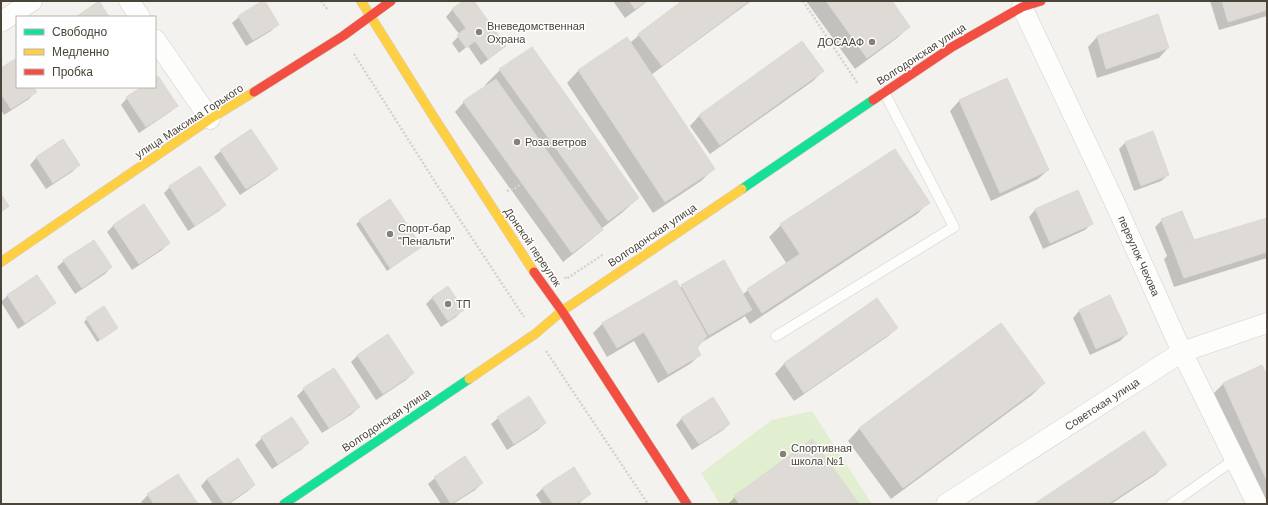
<svg xmlns="http://www.w3.org/2000/svg" width="1268" height="505" font-family="Arial,sans-serif">
	<style>
		.green { fill: #e1eecf }
		.shadow { fill: #0003 }
		.building { fill: #dedbd6; stroke: #dcd9d4 }
		.lines { fill: none; stroke-linecap: round; stroke-linejoin: round }
		.lane-casing { stroke: #d2d0cb; stroke-width: 11 }
		.street-casing { stroke: #d2d0cb; stroke-width: 21 }
		.fast-casing { stroke: #d3cfc5; stroke-width: 10 }
		.slow-casing { stroke: #d3cfc5; stroke-width: 10 }
		.jam-casing { stroke: #d3cfc5; stroke-width: 10 }
		.path { stroke: #d3d2cc; stroke-width: 2.5; stroke-dasharray: 2 2; stroke-linecap: butt }
		.lane { stroke: #fdfdfc; stroke-width: 10 }
		.street { stroke: #fdfdfc; stroke-width: 20 }
		.fast { stroke: #16e098; stroke-width: 9 }
		.slow { stroke: #ffcf43; stroke-width: 9 }
		.jam { stroke: #f24e42; stroke-width: 9 }
		.poi-dot { fill: #868178; stroke: #fff; stroke-width: 1.5 }
		.labels { text-anchor: middle; dominant-baseline: central; stroke-width: 3; stroke-linejoin: round; paint-order: stroke }
		.poi-label { font-size: 11px; fill: #4b4439; stroke: #fff; text-anchor: start }
		.street-label { font-size: 11px; fill: #4b4439; stroke: #fff }
	</style>
	<rect width="100%" height="100%" fill="#f4f2ee"/>
	<!-- green -->
	<polygon class="green" points="812,411 872,504 720,504 701,473 772,420"/>
	<!-- shadow -->
	<g class="shadow">
		<polygon points="465,1 472,1 505,46 498,52 481,65 468,46 459,53 452,43 460,35 446,17 452,10"/>
		<polygon points="613,1 648,1 625,18"/>
		<polygon points="684,1 751,1 651,75 713,169 701,181 653,213 567,83 578,71 627,39 630,43 639,35"/>
		<polygon points="806,1 890,1 909,27 897,38 855,69"/>
		<polygon points="1210,1 1267,1 1267,16 1219,30"/>
		<polygon points="239,17 278,24 271,31 246,46 232,23"/>
		<polygon points="1097,37 1168,48 1159,58 1097,78 1088,47"/>
		<polygon points="802,42 823,71 813,81 710,154 690,126 699,116"/>
		<polygon points="17,64 17,87 32,87 35,92 29,99 4,115 1,110 1,69"/>
		<polygon points="500,70 638,198 623,212 601,229 602,230 592,239 563,262 455,112 464,102 486,87 485,85"/>
		<polygon points="155,79 177,106 170,112 139,133 121,105 127,98 144,87 155,87"/>
		<polygon points="1007,79 1048,170 1038,179 991,201 950,111 959,101"/>
		<polygon points="62,141 79,165 72,172 46,189 30,165 36,158"/>
		<polygon points="1125,143 1168,175 1161,181 1134,191 1119,149"/>
		<polygon points="221,151 276,169 270,175 240,195 214,157"/>
		<polygon points="170,187 225,205 219,211 188,231 164,193"/>
		<polygon points="1077,191 1092,223 1085,230 1043,249 1029,217 1035,210"/>
		<polygon points="390,201 421,247 387,271 356,224"/>
		<polygon points="929,202 917,214 750,324 745,316 741,319 699,344 696,348 700,355 690,364 658,383 634,341 607,357 593,333 603,323 679,288 723,262 742,295 748,290 787,264 769,237 781,225"/>
		<polygon points="1267,219 1267,258 1174,287 1164,259 1167,256 1155,227 1162,220 1193,241"/>
		<polygon points="114,225 169,243 162,250 132,270 107,232"/>
		<polygon points="64,261 111,267 105,274 75,294 57,267"/>
		<polygon points="37,276 54,303 48,309 18,329 1,302 7,296"/>
		<polygon points="1110,297 1127,334 1120,341 1090,355 1073,318 1079,311"/>
		<polygon points="432,298 463,310 456,317 441,327 426,304"/>
		<polygon points="877,299 897,328 887,337 794,401 775,374 784,364"/>
		<polygon points="87,319 114,331 97,342 84,322"/>
		<polygon points="1001,324 1044,383 1032,395 891,499 848,441 859,429"/>
		<polygon points="358,355 413,373 406,380 376,400 351,362"/>
		<polygon points="1262,366 1267,378 1267,504 1264,504 1214,393 1223,384"/>
		<polygon points="304,389 359,407 352,414 322,433 297,396"/>
		<polygon points="498,418 545,423 538,430 507,450 491,424"/>
		<polygon points="682,418 729,424 723,430 692,450 676,425"/>
		<polygon points="262,438 308,443 302,449 272,469 255,445"/>
		<polygon points="811,441 858,504 728,504 735,497"/>
		<polygon points="1165,465 1156,474 1111,504 1036,504"/>
		<polygon points="435,478 482,483 475,490 453,504 441,504 428,484"/>
		<polygon points="207,479 254,485 248,491 229,504 213,504 201,486"/>
		<polygon points="543,488 590,494 578,504 542,504 536,495"/>
		<polygon points="148,495 197,504 143,504 141,502"/>
	</g>
	<!-- building -->
	<g class="building">
		<polygon points="99,1 109,17 76,17"/>
		<polygon points="262,1 265,1 279,25 253,40 238,16"/>
		<polygon points="463,1 474,1 506,46 488,59 475,41 466,48 457,35 466,28 452,9"/>
		<polygon points="629,1 647,1 635,9"/>
		<polygon points="682,1 749,1 662,66 638,34"/>
		<polygon points="826,1 892,1 910,27 867,58"/>
		<polygon points="1222,1 1267,1 1267,10 1228,22"/>
		<polygon points="1158,14 1169,48 1106,69 1097,36"/>
		<polygon points="627,37 715,169 665,202 578,70"/>
		<polygon points="802,41 824,71 720,145 699,115"/>
		<polygon points="532,47 639,198 608,221 499,69"/>
		<polygon points="15,59 17,62 17,87 33,87 37,92 11,109 1,94 1,68"/>
		<polygon points="158,76 178,106 146,127 126,97 142,87 155,87 155,78"/>
		<polygon points="1007,78 1049,170 1000,193 959,100"/>
		<polygon points="496,79 603,230 572,253 463,101"/>
		<polygon points="251,129 278,169 246,189 220,150"/>
		<polygon points="1153,131 1169,175 1141,186 1125,142"/>
		<polygon points="63,139 80,165 53,183 36,157"/>
		<polygon points="895,149 930,203 762,313 747,289 800,254 780,224"/>
		<polygon points="200,166 226,205 195,226 169,186"/>
		<polygon points="1078,190 1093,224 1050,243 1035,209"/>
		<polygon points="1,194 9,206 1,212"/>
		<polygon points="390,199 422,247 390,268 359,220"/>
		<polygon points="144,204 170,243 139,264 113,225"/>
		<polygon points="1182,211 1194,240 1173,249 1161,219"/>
		<polygon points="1267,218 1267,252 1184,278 1173,249 1194,240"/>
		<polygon points="94,240 112,267 82,288 63,260"/>
		<polygon points="724,260 752,310 709,335 681,285"/>
		<polygon points="37,275 56,303 25,323 7,295"/>
		<polygon points="676,280 707,336 697,348 701,355 668,374 644,332 617,348 602,323"/>
		<polygon points="448,286 464,310 448,321 432,297"/>
		<polygon points="1110,295 1128,334 1096,349 1079,310"/>
		<polygon points="877,298 898,328 804,393 784,363"/>
		<polygon points="104,306 118,328 100,340 86,318"/>
		<polygon points="1001,323 1045,383 903,488 859,428"/>
		<polygon points="388,334 414,373 383,394 357,355"/>
		<polygon points="1262,365 1267,375 1267,481 1223,383"/>
		<polygon points="334,368 360,407 329,428 303,388"/>
		<polygon points="529,396 546,423 514,444 497,417"/>
		<polygon points="713,397 730,424 699,444 681,418"/>
		<polygon points="292,417 309,443 278,464 261,437"/>
		<polygon points="1144,431 1167,465 1108,504 1034,504"/>
		<polygon points="812,439 859,504 739,504 734,496"/>
		<polygon points="465,456 483,483 451,504 434,477"/>
		<polygon points="238,458 255,485 227,504 224,504 207,479"/>
		<polygon points="574,467 591,494 575,504 553,504 542,488"/>
		<polygon points="178,474 198,504 154,504 147,494"/>
	</g>
	<g class="lines">
		<defs>
			<g id="lane">
				<polyline points="776,336 954,227 884,92"/>
				<polyline points="1171,504 1235,459"/>
			</g>
			<g id="street">
				<polyline points="129,1 140,17"/>
				<polyline points="1022,7 1114,201 1182,352 1257,504"/>
				<polyline points="1,22 32,1"/>
				<polyline points="155,39 210,119"/>
				<polyline points="946,504 1182,352 1267,323"/>
			</g>
			<g id="fast">
				<polyline points="742,189 873,100"/>
				<polyline points="284,504 469,379"/>
			</g>
			<g id="slow">
				<polyline points="361,1 433,116 534,272"/>
				<polyline points="1,262 210,119 254,92"/>
				<polyline points="469,379 535,334 562,311 742,189"/>
			</g>
			<g id="jam">
				<polyline points="254,92 343,36 391,1"/>
				<polyline points="873,100 952,47 1022,7 1041,1"/>
				<polyline points="534,272 562,311 687,504"/>
			</g>
		</defs>
		<!-- lane casing -->
		<use href="#lane" class="lane-casing"/>
		<!-- street casing -->
		<use href="#street" class="street-casing"/>
		<!-- fast casing -->
		<use href="#fast" class="fast-casing"/>
		<!-- slow casing -->
		<use href="#slow" class="slow-casing"/>
		<!-- jam casing -->
		<use href="#jam" class="jam-casing"/>
		<!-- path -->
		<g class="path">
			<polyline points="321,1 328,10"/>
			<polyline points="803,1 858,84"/>
			<polyline points="354,54 437,185 524,317"/>
			<polyline points="507,191 516,188 522,183"/>
			<polyline points="565,277 566,279 604,254"/>
			<polyline points="546,351 648,504"/>
		</g>
		<!-- lane -->
		<use href="#lane" class="lane"/>
		<!-- street -->
		<use href="#street" class="street"/>
		<!-- fast -->
		<use href="#fast" class="fast"/>
		<!-- slow -->
		<use href="#slow" class="slow"/>
		<!-- jam -->
		<use href="#jam" class="jam"/>
	</g>
	<!-- markers -->
	<g class="poi-dot">
		<circle cx="479" cy="32" r="4"/>
		<circle cx="872" cy="42" r="4"/>
		<circle cx="517" cy="142" r="4"/>
		<circle cx="390" cy="234" r="4"/>
		<circle cx="448" cy="304" r="4"/>
		<circle cx="783" cy="454" r="4"/>
	</g>
	<g class="labels">
		<!-- poi labels -->
		<g class="poi-label">
			<text x="487" y="26">Вневедомственная<tspan x="487" dy="13">Охрана</tspan></text>
			<text x="864" y="42" text-anchor="end">ДОСААФ</text>
			<text x="525" y="142">Роза ветров</text>
			<text x="398" y="228">Спорт-бар<tspan x="398" dy="13">"Пенальти"</tspan></text>
			<text x="456" y="304">ТП</text>
			<text x="791" y="448">Спортивная<tspan x="791" dy="13">школа №1</tspan></text>
		</g>
		<!-- street labels -->
		<g class="street-label">
			<text transform="translate(921 54) rotate(-33)">Волгодонская улица</text>
			<text transform="translate(189 121) rotate(-33)">улица Максима Горького</text>
			<text transform="translate(652 235) rotate(-34)">Волгодонская улица</text>
			<text transform="translate(533 247) rotate(56)">Донской переулок</text>
			<text transform="translate(1139 256) rotate(66)">переулок Чехова</text>
			<text transform="translate(1102 404) rotate(-33)">Советская улица</text>
			<text transform="translate(386 420) rotate(-34)">Волгодонская улица</text>
		</g>
	</g>
	<!-- border -->
	<rect width="1268" height="505" fill="none" stroke="#4b4439" stroke-width="4"/>
	<!-- legend -->
	<rect x="16" y="16" width="140" height="72" fill="#ffffff" stroke="#b7b4b0"/>
	<rect x="24" y="29" width="20" height="6" fill="#16e098" stroke="#b7b4b0"/>
	<text x="52" y="36" font-size="12" fill="#4b4439">Свободно</text>
	<rect x="24" y="49" width="20" height="6" fill="#ffcf43" stroke="#b7b4b0"/>
	<text x="52" y="56" font-size="12" fill="#4b4439">Медленно</text>
	<rect x="24" y="69" width="20" height="6" fill="#f24e42" stroke="#b7b4b0"/>
	<text x="52" y="76" font-size="12" fill="#4b4439">Пробка</text>
</svg>
